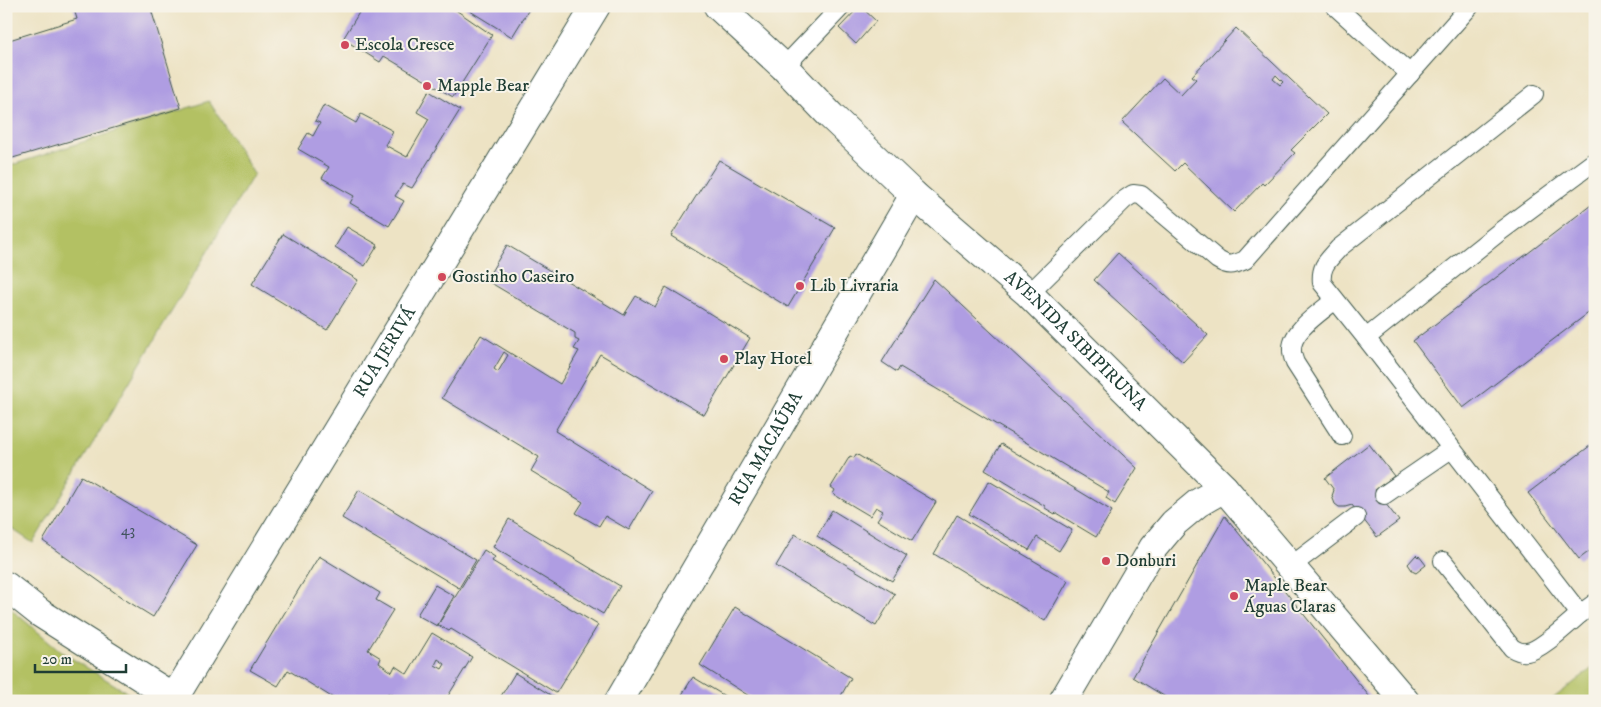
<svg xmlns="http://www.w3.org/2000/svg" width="1601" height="707" font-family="'IM FELL DW Pica',serif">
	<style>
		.green { fill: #b3c163; stroke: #697f4c }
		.building { fill: #af9de2; fill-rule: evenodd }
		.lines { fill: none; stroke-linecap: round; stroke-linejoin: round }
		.service-casing { stroke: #3e564a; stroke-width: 20 }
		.minor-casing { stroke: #3e564a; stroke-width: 30 }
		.secondary-casing { stroke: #3e564a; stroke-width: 30 }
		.service { stroke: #fff; stroke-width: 18 }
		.minor { stroke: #fff; stroke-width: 28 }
		.secondary { stroke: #fff; stroke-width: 28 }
		.poi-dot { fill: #d1495b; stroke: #f7f3e8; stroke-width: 2 }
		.labels { text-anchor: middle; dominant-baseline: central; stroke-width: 4; stroke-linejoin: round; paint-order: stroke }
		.number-label { font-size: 15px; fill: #435560 }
		.poi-label { font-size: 18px; fill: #1f3d34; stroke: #f7f3e8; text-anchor: start }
		.street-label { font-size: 18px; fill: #1f3d34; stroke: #f7f3e8 }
	</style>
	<rect width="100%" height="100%" fill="#f7f3e8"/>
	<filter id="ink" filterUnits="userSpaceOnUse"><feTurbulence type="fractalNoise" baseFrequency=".02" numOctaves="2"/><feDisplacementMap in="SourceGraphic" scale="10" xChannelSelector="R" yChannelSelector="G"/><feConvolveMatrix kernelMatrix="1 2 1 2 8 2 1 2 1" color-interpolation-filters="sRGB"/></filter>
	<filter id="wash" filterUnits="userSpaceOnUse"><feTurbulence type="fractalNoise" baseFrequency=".0096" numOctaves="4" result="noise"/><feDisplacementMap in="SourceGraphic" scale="20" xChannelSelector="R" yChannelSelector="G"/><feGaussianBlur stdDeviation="1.12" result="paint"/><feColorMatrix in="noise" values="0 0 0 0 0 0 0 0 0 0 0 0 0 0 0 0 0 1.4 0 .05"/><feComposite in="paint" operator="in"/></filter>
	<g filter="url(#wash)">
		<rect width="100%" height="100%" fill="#ede3c4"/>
		<!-- green -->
		<g class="green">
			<polygon points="209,101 254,174 33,543 6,525 6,167"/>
			<polygon points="6,605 63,653 141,701 6,701"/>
			<polygon points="1595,666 1595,701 1550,701"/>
		</g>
		<g id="blocks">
			<!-- building -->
			<g class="building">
				<polygon points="73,6 150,6 181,108 6,160 6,41 77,19"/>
				<polygon points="363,6 450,6 492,35 453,97 384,56 380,62 343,39"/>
				<polygon points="462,6 531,6 512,37"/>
				<polygon points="860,6 876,21 856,44 839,28"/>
				<path d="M1236,28L1327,114L1291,150L1295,153L1264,185L1262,183L1234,212L1183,163L1175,171L1122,122L1163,78L1181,95L1196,79L1192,76ZM1276,75L1283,82L1280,85L1273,79Z"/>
				<polygon points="429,91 460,110 412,188 403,184 395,196 404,201 389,226 350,203 354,196 322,178 329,167 298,149 308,133 313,136 320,123 315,121 324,105 356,123 361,114 393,131 385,145 407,157 429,119 417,112"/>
				<polygon points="719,160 835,228 788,307 671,236"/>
				<polygon points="1595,202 1595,316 1591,311 1463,408 1413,341"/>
				<polygon points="347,227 378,245 365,266 335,247"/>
				<polygon points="283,234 358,280 327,330 252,284"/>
				<path d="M507,245L624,315L636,296L655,307L666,287L750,338L704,415L600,354L555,431L652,491L629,530L605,516L599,526L576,513L583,502L531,471L539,457L442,398L481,335L560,384L579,351L574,349L579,341L575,339V333L486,280ZM504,352L508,355L498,372L494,369Z"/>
				<polygon points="1118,253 1208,335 1183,362 1094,280"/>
				<polygon points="934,279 1137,468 1115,504 1106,498 1109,492 900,367 897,372 882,362"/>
				<polygon points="1595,442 1595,547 1579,559 1528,493"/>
				<polygon points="1001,444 1112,511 1096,537 1056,513 1055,514 1045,508 1045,506 985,470"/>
				<polygon points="1369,444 1394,476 1375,490 1399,521 1377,537 1352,505 1345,507 1339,507 1335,504 1332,496 1334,490 1325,478"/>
				<polygon points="856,454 936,502 912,541 877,520 883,511 876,507 870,516 833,494 835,490 831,487 850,456 854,458"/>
				<polygon points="81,476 197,545 153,617 124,599 43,541"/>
				<polygon points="989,481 1072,530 1059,551 1037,537 1029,550 969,514"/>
				<polygon points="359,490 476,560 459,588 342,518"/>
				<polygon points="832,510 907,556 892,581 817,536"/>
				<polygon points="957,515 1068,581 1045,621 934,554"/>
				<polygon points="1225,516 1373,701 1172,701 1133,677"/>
				<polygon points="509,519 620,586 603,614 493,547"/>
				<polygon points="795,534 895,594 876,626 776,566"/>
				<polygon points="484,550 495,557 492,561 598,625 556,693 451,629 449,631 438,625"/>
				<polygon points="1416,555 1418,557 1419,556 1426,565 1416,573 1412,571 1412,570 1408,564"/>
				<path d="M319,556L380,593L376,600L393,610L368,650L381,658L379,663L392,672L395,666L407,674L432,633L472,657L445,701H431L426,698L425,701H391L394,696L388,693L383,701H338L288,670L278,686L250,670ZM438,659L445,664L442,669L435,665Z"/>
				<polygon points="435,585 454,596 437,626 417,615"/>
				<polygon points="735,607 851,678 838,701 757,701 700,665"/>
				<polygon points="515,673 552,696 561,701 498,701"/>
				<polygon points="693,677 733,701 678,701"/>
			</g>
		</g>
	</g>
	<g filter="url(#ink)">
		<use href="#blocks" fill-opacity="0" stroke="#3e564a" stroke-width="1"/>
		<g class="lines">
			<defs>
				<g id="service">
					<polyline points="1335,6 1410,74"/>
					<polyline points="784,67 842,6"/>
					<polyline points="1595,161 1498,233 1366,338 1580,614 1595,603"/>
					<path d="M1029,294L1124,200L1133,194L1141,195L1218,260C1229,267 1233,265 1245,260L1470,6"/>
					<path d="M1335,300C1321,312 1290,331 1292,351C1292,355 1294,360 1295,363L1342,436"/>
					<path d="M1366,338L1322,283C1320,265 1329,260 1339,248L1534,94"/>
					<polyline points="1384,495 1451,449"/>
					<path d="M1443,561L1512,648C1517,651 1521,653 1527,652C1541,650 1568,624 1580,614"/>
					<polyline points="1291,566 1356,517"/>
				</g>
				<g id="minor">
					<path id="s1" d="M174,698L596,6"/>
					<path id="s2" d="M619,701L914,195"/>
					<polyline points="1063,701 1153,548 1174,523 1198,503 1224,488"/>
				</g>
				<g id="secondary">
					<path id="s3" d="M718,6L784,67L831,116L914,195L1029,294L1224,488L1405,701"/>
					<polyline points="6,586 40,613 179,701"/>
				</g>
			</defs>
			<!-- service casing -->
			<use href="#service" class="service-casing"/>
			<!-- minor casing -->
			<use href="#minor" class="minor-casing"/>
			<!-- secondary casing -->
			<use href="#secondary" class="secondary-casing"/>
			<!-- service -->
			<use href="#service" class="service"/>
			<!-- minor -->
			<use href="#minor" class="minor"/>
			<!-- secondary -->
			<use href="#secondary" class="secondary"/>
		</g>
	</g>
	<!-- markers -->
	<g class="poi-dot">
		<circle cx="345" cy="45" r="5"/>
		<circle cx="427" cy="86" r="5"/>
		<circle cx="442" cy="277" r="5"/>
		<circle cx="800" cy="286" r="5"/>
		<circle cx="724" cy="359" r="5"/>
		<circle cx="1106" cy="561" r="5"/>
		<circle cx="1234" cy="596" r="5"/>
	</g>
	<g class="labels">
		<!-- number labels -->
		<g class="number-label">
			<text x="128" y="530">43</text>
		</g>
		<!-- poi labels -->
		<g class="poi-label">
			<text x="355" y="45">Escola Cresce</text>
			<text x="437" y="86">Mapple Bear</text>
			<text x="452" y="277">Gostinho Caseiro</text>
			<text x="810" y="286">Lib Livraria</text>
			<text x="734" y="359">Play Hotel</text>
			<text x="1116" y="561">Donburi</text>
			<text x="1244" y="586">Maple Bear<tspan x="1244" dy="21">Águas Claras</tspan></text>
		</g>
		<!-- street labels -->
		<g class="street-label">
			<text stroke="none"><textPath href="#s3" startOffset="490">AVENIDA SIBIPIRUNA</textPath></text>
			<text stroke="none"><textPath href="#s1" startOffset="405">RUA JERIVÁ</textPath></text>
			<text stroke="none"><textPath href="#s2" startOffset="292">RUA MACAÚBA</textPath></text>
		</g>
	</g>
	<!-- margin -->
	<rect width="1601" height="707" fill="none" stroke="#f7f3e8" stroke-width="25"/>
	<!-- scale -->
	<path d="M35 664v8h91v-8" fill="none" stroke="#1f3d34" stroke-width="2.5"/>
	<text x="42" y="664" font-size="15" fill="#1f3d34" stroke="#f7f3e8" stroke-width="4" paint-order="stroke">20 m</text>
</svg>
